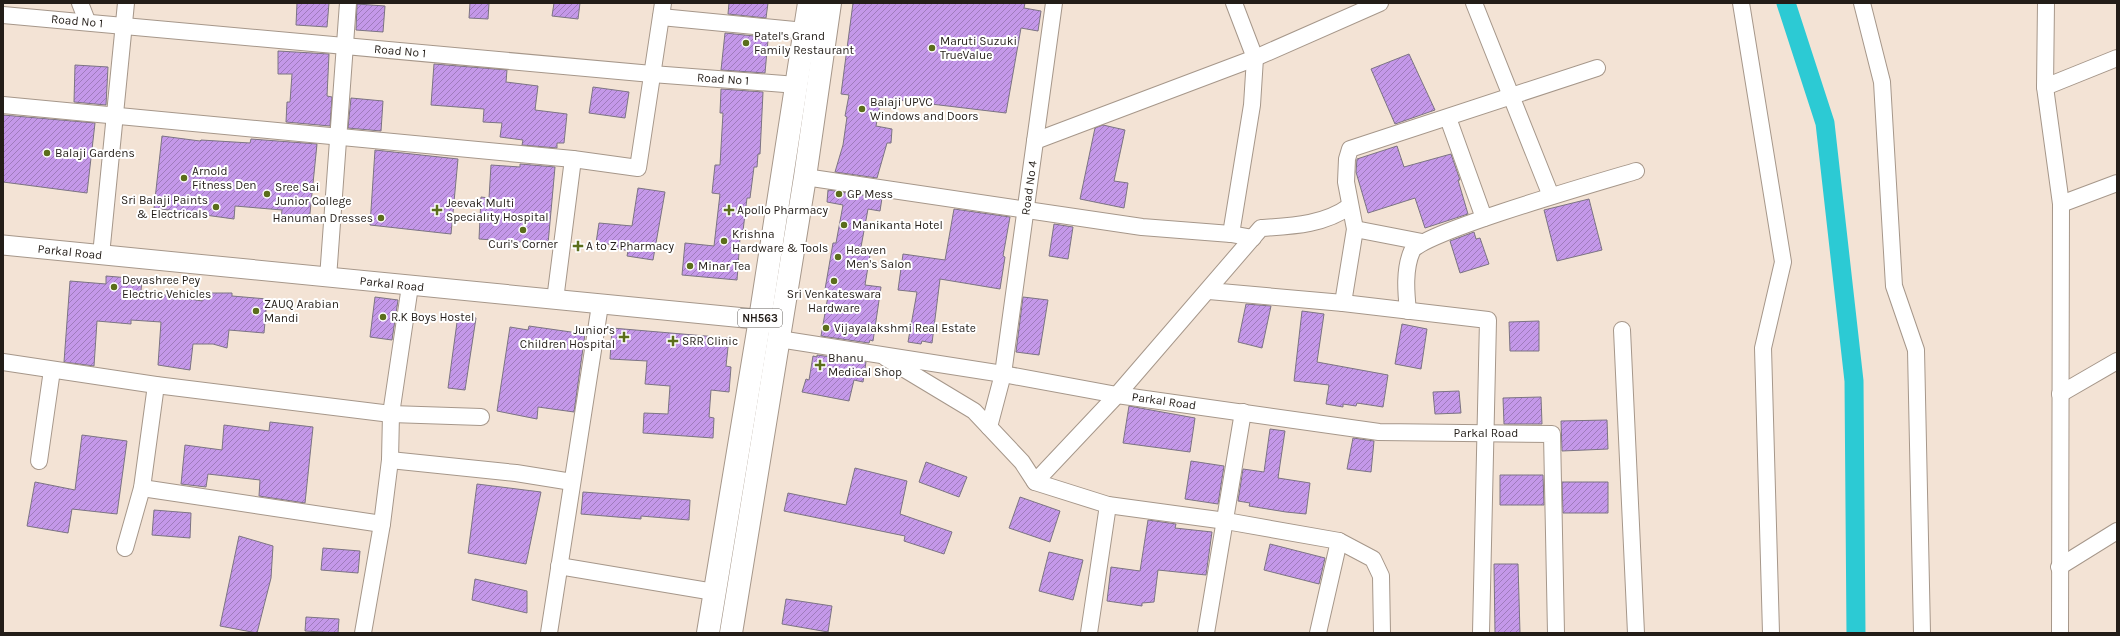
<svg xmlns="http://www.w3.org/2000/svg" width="2120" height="636" font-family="Karla,sans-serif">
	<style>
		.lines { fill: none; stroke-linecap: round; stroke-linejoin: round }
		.canal { stroke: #2ccad4; stroke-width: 19 }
		.building { fill: url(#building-hatch); stroke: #7c7483 }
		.minor-casing { stroke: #a6978a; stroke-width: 18 }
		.tertiary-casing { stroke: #a6978a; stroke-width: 21 }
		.trunk-casing { stroke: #a6978a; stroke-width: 24 }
		.minor { stroke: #fff; stroke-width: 16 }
		.tertiary { stroke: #fff; stroke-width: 19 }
		.trunk { stroke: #fff; stroke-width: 22 }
		.poi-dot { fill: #5b6e1b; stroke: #fff; stroke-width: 1.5 }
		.labels { text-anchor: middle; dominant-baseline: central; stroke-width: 4; stroke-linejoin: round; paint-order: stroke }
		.shield { fill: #fff; stroke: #65615d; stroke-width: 1 }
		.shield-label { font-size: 11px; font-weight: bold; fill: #231d18 }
		.street-label { font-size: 12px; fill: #231d18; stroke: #fff }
		.poi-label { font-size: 12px; fill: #231d18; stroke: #fff; text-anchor: start }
	</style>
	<defs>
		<pattern id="building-hatch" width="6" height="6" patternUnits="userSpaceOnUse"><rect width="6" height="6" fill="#c498e9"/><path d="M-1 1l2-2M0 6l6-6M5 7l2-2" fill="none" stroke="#9f7bbc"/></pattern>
	</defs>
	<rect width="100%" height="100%" fill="#f3e3d5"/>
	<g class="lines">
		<!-- canal -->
		<polyline class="canal" points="1786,3 1825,123 1854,381 1856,633"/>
	</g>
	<!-- building -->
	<g class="building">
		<polygon points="297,3 329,3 327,27 296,25"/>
		<polygon points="470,3 489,3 488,19 469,18"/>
		<polygon points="554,3 580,3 578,19 552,16"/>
		<polygon points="729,3 768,3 766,18 728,14"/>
		<polygon points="853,3 1025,3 1024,8 1041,11 1038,31 1021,28 1006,113 881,98 876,126 892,129 891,143 887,143 877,178 835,172 843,145 847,117 845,116 849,95 841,94"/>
		<polygon points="357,4 385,6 383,32 356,30"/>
		<polygon points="725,33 764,37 764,39 768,40 765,73 721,70"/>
		<polygon points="278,51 329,54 327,96 332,97 330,126 286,122 287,102 290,102 292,74 278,74"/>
		<polygon points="1409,54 1435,110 1395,124 1371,69"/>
		<polygon points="434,64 507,70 506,82 538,86 535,110 567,114 564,143 557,143 557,148 522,145 523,140 500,137 502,123 483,122 484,109 431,105"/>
		<polygon points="75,65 108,67 106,105 74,102"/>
		<polygon points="593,87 629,92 625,118 589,113"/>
		<polygon points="721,89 763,92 760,154 758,154 757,167 754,167 750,198 747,198 742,239 740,238 737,280 682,275 685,243 714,246 720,194 712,193 715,165 720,165 723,113 720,113"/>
		<polygon points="351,98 383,101 381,131 348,128"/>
		<polygon points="3,115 95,123 87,193 3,182"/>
		<polygon points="1103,125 1125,130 1114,181 1128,183 1124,208 1080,199 1095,128"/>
		<polygon points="162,136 200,141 201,140 250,143 251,139 317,144 309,223 281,219 282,210 235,206 234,219 154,208"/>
		<polygon points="1397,146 1404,167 1451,154 1460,180 1458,180 1468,214 1425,228 1415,198 1368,213 1356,172 1357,159"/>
		<polygon points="375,150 458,159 451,234 370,225"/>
		<polygon points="520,164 555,167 548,244 479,239 481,197 489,198 491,165 520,167"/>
		<polygon points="638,188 665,192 653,260 627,256 628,251 617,248 617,245 596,243 599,223 632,226"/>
		<polygon points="828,190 882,198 880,211 868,209 861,247 871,249 865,285 881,287 873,341 870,340 869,343 821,336 828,296 824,295 833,243 836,243 843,205 827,202"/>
		<polygon points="1589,199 1602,250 1557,261 1544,210"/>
		<polygon points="954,209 1010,217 1003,256 1005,257 1000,289 940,279 932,343 922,341 921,344 908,342 917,292 898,290 903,254 945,260"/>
		<polygon points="1054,224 1073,227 1068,259 1049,256"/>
		<polygon points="1474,232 1476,239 1480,238 1489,264 1460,273 1450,241"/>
		<polygon points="106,276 142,279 141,291 202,301 203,293 232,293 232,296 267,299 264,333 229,330 227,348 213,344 193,344 190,370 158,365 161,322 131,320 131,324 97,321 94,366 64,362 70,281 106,284"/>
		<polygon points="375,297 398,300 392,340 370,337"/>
		<polygon points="1023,297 1048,300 1039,355 1016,352"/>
		<polygon points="1246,304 1271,306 1262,348 1238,342"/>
		<polygon points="1302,311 1324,314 1317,362 1388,375 1383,407 1357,403 1356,406 1343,404 1343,407 1326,404 1329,385 1294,381"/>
		<polygon points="458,315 476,318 465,390 448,388"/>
		<polygon points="1539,321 1539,351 1510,351 1509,322"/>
		<polygon points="1402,324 1427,329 1421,369 1395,364"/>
		<polygon points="529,326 585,334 574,412 538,407 537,419 497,411 510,327 528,330"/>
		<polygon points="612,328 729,338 726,366 731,367 729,392 711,390 709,417 714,418 713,438 643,433 644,413 668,414 670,386 645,384 647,361 610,359"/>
		<polygon points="817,355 866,362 863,382 854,380 849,401 802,392 806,379 809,380 813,356 817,357"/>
		<polygon points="1459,391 1461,413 1435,414 1433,392"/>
		<polygon points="1541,397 1542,424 1504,424 1503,398"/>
		<polygon points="1129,406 1195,418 1190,452 1123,443"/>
		<polygon points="1607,420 1608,449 1562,451 1561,421"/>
		<polygon points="270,422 313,427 305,503 259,496 260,480 208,474 206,487 181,484 185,445 222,450 224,425 269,431"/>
		<polygon points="1270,429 1285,431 1278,478 1310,483 1306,514 1286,512 1249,506 1250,503 1238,501 1243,469 1264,472"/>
		<polygon points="82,435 127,441 117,514 72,509 68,533 27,526 35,482 75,490"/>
		<polygon points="1353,438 1374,441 1371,472 1347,469"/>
		<polygon points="1191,461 1224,466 1218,504 1185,499"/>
		<polygon points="926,462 967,477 959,497 919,482"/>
		<polygon points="855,468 907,481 900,514 952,532 944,554 904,541 905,536 784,511 788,493 846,505"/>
		<polygon points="1500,475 1543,475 1544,505 1500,505"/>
		<polygon points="1562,482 1608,482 1608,513 1563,513"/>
		<polygon points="477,484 541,492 526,564 468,553"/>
		<polygon points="583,492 690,500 689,520 641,516 641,519 581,514"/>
		<polygon points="1020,497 1060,511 1050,542 1009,528"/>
		<polygon points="154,510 191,513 190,538 152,535"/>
		<polygon points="1148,520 1176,524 1175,528 1212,532 1206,575 1158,570 1154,602 1142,603 1142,606 1107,601 1111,567 1140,571"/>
		<polygon points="239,536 273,546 271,578 257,633 220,626"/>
		<polygon points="1270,544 1325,558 1319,584 1264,570"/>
		<polygon points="323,548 360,551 358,573 321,570"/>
		<polygon points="1049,552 1083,560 1073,600 1039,591"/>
		<polygon points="1494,564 1518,564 1520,633 1495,633"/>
		<polygon points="475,579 527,591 527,613 472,600"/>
		<polygon points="786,599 832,606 828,632 782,624"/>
		<polygon points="306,617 339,619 338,633 305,631"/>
	</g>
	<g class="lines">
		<defs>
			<g id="minor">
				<polyline points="80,3 87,21"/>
				<polyline points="1474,3 1551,196"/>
				<polyline points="1741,3 1783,262 1763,348 1771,633"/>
				<polyline points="1862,3 1882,82 1894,286 1916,350 1922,633"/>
				<polyline points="2046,3 2045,87 2061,204 2060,633"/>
				<polyline points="3,15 652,74 797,85"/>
				<polyline points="661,17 805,31"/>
				<polyline points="2045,87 2117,58"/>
				<polyline points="3,105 573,159 638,168 663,3"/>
				<polyline points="1448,118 1484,218"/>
				<polyline points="1035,141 1255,58 1380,3"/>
				<polyline points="805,177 1142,227 1231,234 1253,238"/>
				<polyline points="2061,204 2117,183"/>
				<path d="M1350,206C1324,225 1292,226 1261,228L1117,395L1035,482L1108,505L1226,521L1339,541L1373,559L1381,576L1382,633"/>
				<polyline points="1355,229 1422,242"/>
				<polyline points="1231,234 1252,105 1255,58 1234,3"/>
				<polyline points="101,255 126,3"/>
				<polyline points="328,278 348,3"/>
				<polyline points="1209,291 1343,303 1488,320 1481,633"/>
				<polyline points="555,300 573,159"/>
				<polyline points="1343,303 1355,229 1346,182 1347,159 1350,149 1597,68"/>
				<path d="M1408,311C1406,292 1404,269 1412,251C1420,233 1606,180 1636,171"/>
				<polyline points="1622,330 1636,633"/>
				<polyline points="779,339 1003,374 1117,395 1379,432 1552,434 1556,633"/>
				<polyline points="886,358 974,411 1022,462 1035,482"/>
				<polyline points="3,362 156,385 391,414 481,417"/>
				<polyline points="2060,394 2117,361"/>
				<polyline points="989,427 1003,374 1054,3"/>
				<polyline points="390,460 516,473 572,482"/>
				<polyline points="39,461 52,370"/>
				<polyline points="142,488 382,524"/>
				<polyline points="125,548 142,488 156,385"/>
				<polyline points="559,566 714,592"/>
				<polyline points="2059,567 2117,531"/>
				<polyline points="363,633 382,524 390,460 391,414 410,286"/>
				<polyline points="549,633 600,305"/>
				<polyline points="1089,633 1108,505"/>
				<polyline points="1206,633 1243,412"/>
				<polyline points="1318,633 1339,541"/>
			</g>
			<polyline id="tertiary" points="3,245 775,321"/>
			<g id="trunk">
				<polyline points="708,633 760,319 809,3"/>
				<polyline points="731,633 805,177 830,3"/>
			</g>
		</defs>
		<!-- minor casing -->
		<use href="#minor" class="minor-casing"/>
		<!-- tertiary casing -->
		<use href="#tertiary" class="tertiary-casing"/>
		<!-- trunk casing -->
		<use href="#trunk" class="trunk-casing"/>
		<!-- minor -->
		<use href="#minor" class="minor"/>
		<!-- tertiary -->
		<use href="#tertiary" class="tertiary"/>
		<!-- trunk -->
		<use href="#trunk" class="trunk"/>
	</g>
	<!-- markers -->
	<g class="poi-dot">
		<circle cx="746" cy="43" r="4"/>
		<circle cx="932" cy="48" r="4"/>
		<circle cx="862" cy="109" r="4"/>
		<circle cx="47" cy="153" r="4"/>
		<circle cx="184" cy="178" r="4"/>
		<circle cx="267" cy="194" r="4"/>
		<circle cx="839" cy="194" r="4"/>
		<circle cx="216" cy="207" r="4"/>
		<path d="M435 204h4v4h4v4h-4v4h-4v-4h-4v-4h4z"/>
		<path d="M727 204h4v4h4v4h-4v4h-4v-4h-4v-4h4z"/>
		<circle cx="381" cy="218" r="4"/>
		<circle cx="844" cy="225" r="4"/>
		<circle cx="523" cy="230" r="4"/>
		<circle cx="724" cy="241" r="4"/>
		<path d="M576 240h4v4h4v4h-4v4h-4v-4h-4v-4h4z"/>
		<circle cx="838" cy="257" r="4"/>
		<circle cx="690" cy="266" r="4"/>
		<circle cx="834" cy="281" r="4"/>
		<circle cx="114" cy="287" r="4"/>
		<circle cx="256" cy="311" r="4"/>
		<circle cx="383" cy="317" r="4"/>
		<circle cx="826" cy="328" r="4"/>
		<path d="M622 331h4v4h4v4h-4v4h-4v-4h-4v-4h4z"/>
		<path d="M671 335h4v4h4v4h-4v4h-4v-4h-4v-4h4z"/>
		<path d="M818 359h4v4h4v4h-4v4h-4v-4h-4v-4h4z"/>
	</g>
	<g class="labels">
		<!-- shield labels -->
		<rect class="shield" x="738" y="309" width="44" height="18" rx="3"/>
		<g class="shield-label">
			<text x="760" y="318">NH563</text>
		</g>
		<!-- street labels -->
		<g class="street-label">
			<text transform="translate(77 21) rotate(5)">Road No 1</text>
			<text transform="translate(400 51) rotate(5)">Road No 1</text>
			<text transform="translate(723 79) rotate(4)">Road No 1</text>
			<text transform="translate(1029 188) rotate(-82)">Road No 4</text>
			<text transform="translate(70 252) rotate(6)">Parkal Road</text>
			<text transform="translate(392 284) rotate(6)">Parkal Road</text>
			<text transform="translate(1164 401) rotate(8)">Parkal Road</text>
			<text x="1486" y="433">Parkal Road</text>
		</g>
		<!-- poi labels -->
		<g class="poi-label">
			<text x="754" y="36">Patel's Grand<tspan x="754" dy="14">Family Restaurant</tspan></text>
			<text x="940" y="41">Maruti Suzuki<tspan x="940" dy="14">TrueValue</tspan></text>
			<text x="870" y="102">Balaji UPVC<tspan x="870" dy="14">Windows and Doors</tspan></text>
			<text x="55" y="153">Balaji Gardens</text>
			<text x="192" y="171">Arnold<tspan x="192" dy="14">Fitness Den</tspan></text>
			<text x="275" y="187">Sree Sai<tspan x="275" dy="14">Junior College</tspan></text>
			<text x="847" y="194">GP Mess</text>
			<text x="208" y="200" text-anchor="end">Sri Balaji Paints<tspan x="208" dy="14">&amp; Electricals</tspan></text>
			<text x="446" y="203">Jeevak Multi<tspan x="446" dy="14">Speciality Hospital</tspan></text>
			<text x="737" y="210">Apollo Pharmacy</text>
			<text x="373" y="218" text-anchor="end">Hanuman Dresses</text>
			<text x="852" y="225">Manikanta Hotel</text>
			<text x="732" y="234">Krishna<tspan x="732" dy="14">Hardware &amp; Tools</tspan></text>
			<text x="523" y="244" text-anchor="middle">Curi's Corner</text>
			<text x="586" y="246">A to Z Pharmacy</text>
			<text x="846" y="250">Heaven<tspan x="846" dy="14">Men's Salon</tspan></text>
			<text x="698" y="266">Minar Tea</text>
			<text x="122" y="280">Devashree Pey<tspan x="122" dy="14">Electric Vehicles</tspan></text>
			<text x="834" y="294" text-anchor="middle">Sri Venkateswara<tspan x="834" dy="14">Hardware</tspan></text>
			<text x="264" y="304">ZAUQ Arabian<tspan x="264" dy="14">Mandi</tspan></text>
			<text x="391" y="317">R.K Boys Hostel</text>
			<text x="834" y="328">Vijayalakshmi Real Estate</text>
			<text x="615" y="330" text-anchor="end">Junior's<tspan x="615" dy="14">Children Hospital</tspan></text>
			<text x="682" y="341">SRR Clinic</text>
			<text x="828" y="358">Bhanu<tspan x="828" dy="14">Medical Shop</tspan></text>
		</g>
	</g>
	<!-- border -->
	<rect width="2120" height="636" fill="none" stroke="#231d18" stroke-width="8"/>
</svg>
